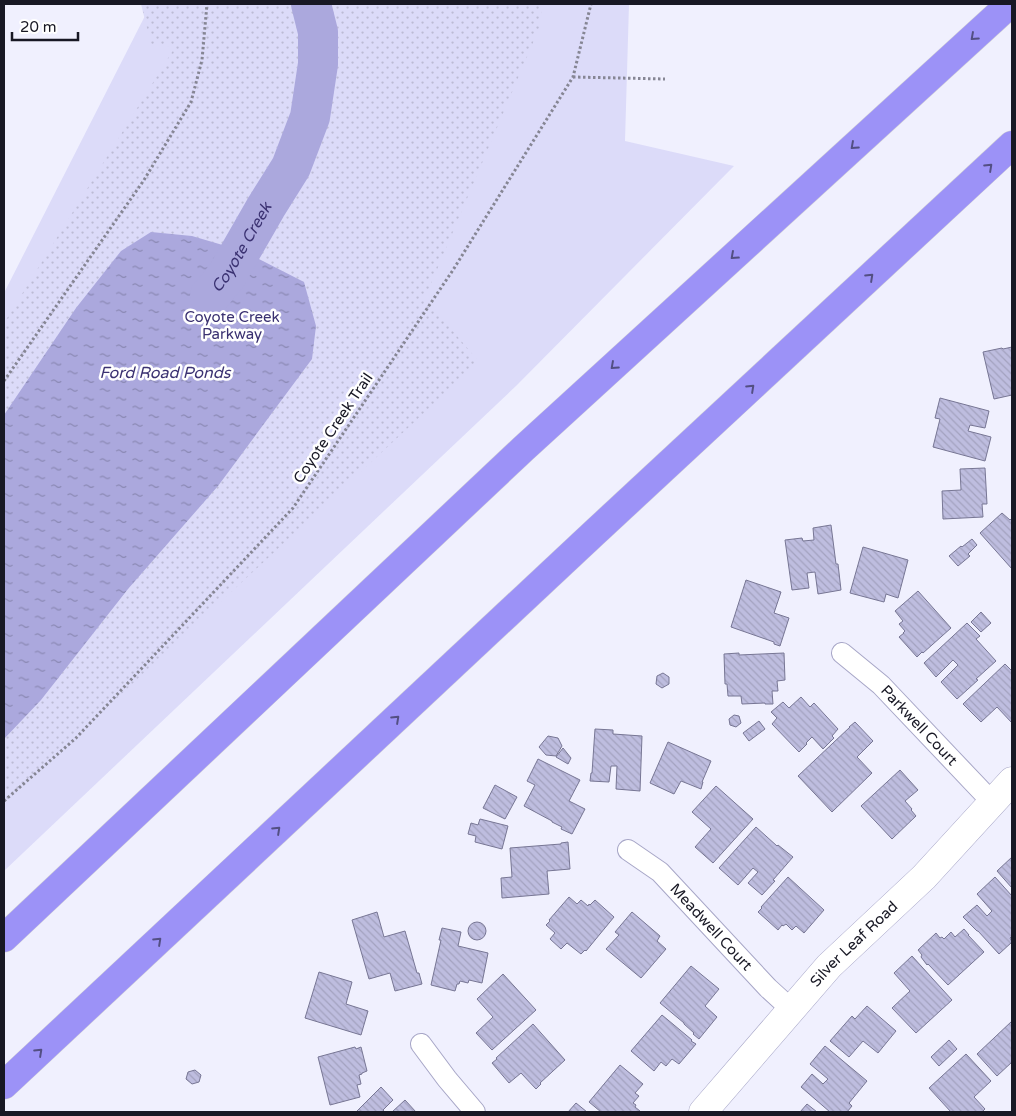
<svg xmlns="http://www.w3.org/2000/svg" width="1016" height="1116" font-family="'Varela Round',sans-serif">
	<style>
		.grass { fill: #dcdbf9 }
		.park { fill: url(#park-dots) }
		.water { fill: url(#water-ripples) }
		.lines { fill: none; stroke-linecap: round; stroke-linejoin: round }
		.river { stroke: #aba8dd; stroke-width: 40 }
		.building { fill: url(#building-back-hatch); stroke: #777694 }
		.street-casing { stroke: #a7a6c7; stroke-width: 22 }
		.secondary-casing { stroke: #a7a6c7; stroke-width: 29 }
		.highway-casing { stroke: #d1d1d3; stroke-width: 29 }
		.path { stroke: #868694; stroke-width: 3; stroke-dasharray: 2.5 2.5; stroke-linecap: butt }
		.street { stroke: #fff; stroke-width: 20 }
		.secondary { stroke: #fff; stroke-width: 28 }
		.highway { stroke: #9c92f7; stroke-width: 28 }
		.oneway { stroke: #534f83 }
		.labels { text-anchor: middle; dominant-baseline: central; stroke-width: 5; stroke-linejoin: round; paint-order: stroke }
		.park-label { font-size: 15px; fill: #3a3171; stroke: #fff }
		.street-label { font-size: 15px; fill: #181824; stroke: #fff }
		.water-label { font-size: 16px; font-style: italic; fill: #3b3272; stroke: #fff }
	</style>
	<defs>
		<pattern id="park-dots" width="8" height="8" patternUnits="userSpaceOnUse" patternTransform="scale(1.25)"><rect width="8" height="8" fill="#dcdbf9"/><path d="M2 2h.1M6 6h.1" fill="none" stroke="#bcbbd5" stroke-width="1.8" stroke-linecap="round"/></pattern>
		<pattern id="water-ripples" width="26" height="14" patternUnits="userSpaceOnUse" patternTransform="scale(1.25)"><rect width="26" height="14" fill="#aba8dd"/><path d="M2 4q2-2 4 0t4 0M15 11q2-2 4 0t4 0" fill="none" stroke="#8a88b3"/></pattern>
		<pattern id="building-back-hatch" width="6" height="6" patternUnits="userSpaceOnUse" patternTransform="scale(1.25)"><rect width="6" height="6" fill="#bebddf"/><path d="M-1 5l2 2M0 0l6 6M5-1l2 2" fill="none" stroke="#a3a2bf"/></pattern>
	</defs>
	<rect width="100%" height="100%" fill="#f0f0fe"/>
	<!-- grass -->
	<polygon class="grass" points="151,4 629,4 625,141 734,166 517,385 4,871 4,293"/>
	<!-- park -->
	<polygon class="park" points="141,4 542,4 540,26 425,298 479,362 4,803 4,323 175,47 151,44"/>
	<!-- water -->
	<polygon class="water" points="151,232 192,236 243,251 304,282 316,326 312,359 218,486 128,589 41,700 4,739 4,415 76,308 121,251"/>
	<g class="lines">
		<!-- river -->
		<path class="river" id="s1" d="M210,296L227,275L266,207L291,167L310,117L318,64V32L311,4"/>
	</g>
	<!-- building -->
	<g class="building">
		<polygon points="1012,347 1012,395 994,399 983,352 1002,348 1003,349"/>
		<polygon points="940,398 989,411 985,428 970,425 968,431 991,437 985,461 933,447 940,419 935,418"/>
		<polygon points="985,468 987,504 982,504 983,517 943,519 942,491 961,490 960,469"/>
		<polygon points="1002,513 1010,520 1012,518 1012,569 980,533"/>
		<polygon points="831,525 836,564 838,564 841,590 818,594 815,572 807,573 809,588 792,590 785,540 802,538 803,541 814,540 813,528"/>
		<polygon points="972,539 977,545 968,554 970,556 958,566 949,556 961,546 962,547"/>
		<polygon points="863,547 908,560 898,598 886,594 884,602 850,593"/>
		<polygon points="746,580 781,592 774,613 789,618 780,646 774,644 774,642 731,627"/>
		<polygon points="918,591 951,628 923,653 922,652 917,657 899,637 904,633 903,633 905,631 899,624 903,621 895,611"/>
		<polygon points="981,612 991,623 981,632 971,622"/>
		<polygon points="967,623 980,636 976,639 996,661 976,679 978,680 957,699 941,682 958,665 953,660 936,677 924,663"/>
		<polygon points="739,653 739,655 784,653 785,680 777,681 778,691 772,691 773,704 765,704 765,703 742,704 741,696 728,696 727,684 725,684 724,654"/>
		<polygon points="1005,664 1012,671 1012,723 997,707 981,722 963,704"/>
		<polygon points="663,673 669,677 669,684 662,688 656,684 657,676"/>
		<polygon points="801,697 810,707 814,703 838,729 832,736 834,738 823,749 812,737 806,743 807,744 799,752 772,724 777,718 771,712 783,702 789,708"/>
		<polygon points="734,715 739,716 741,723 736,727 730,725 729,719"/>
		<polygon points="759,721 765,729 749,741 743,733"/>
		<polygon points="855,722 873,741 857,757 872,773 832,812 798,776 850,727 849,727"/>
		<polygon points="595,729 613,730 613,734 642,736 640,791 616,789 617,766 611,766 609,782 590,781 591,773 592,773"/>
		<polygon points="548,736 558,738 562,746 556,756 546,755 539,747"/>
		<polygon points="668,742 711,761 702,782 703,782 701,789 681,781 674,794 650,783"/>
		<polygon points="563,748 571,758 568,764 556,757"/>
		<polygon points="538,759 580,780 569,801 585,809 572,834 561,829 562,827 552,822 552,821 524,806 535,785 527,781"/>
		<polygon points="900,770 918,790 905,801 912,809 911,810 916,816 892,839 861,806"/>
		<polygon points="495,785 517,797 505,819 483,808"/>
		<polygon points="716,786 753,819 713,863 695,847 711,829 692,812"/>
		<polygon points="480,819 508,826 502,849 475,842 476,836 468,834 471,823 478,825"/>
		<polygon points="756,827 777,846 778,845 793,857 773,880 775,881 762,895 748,883 758,872 753,868 738,885 719,868"/>
		<polygon points="568,842 570,869 547,871 549,894 502,898 501,878 512,877 510,848 561,844 561,843"/>
		<polygon points="1012,857 1012,888 997,871"/>
		<polygon points="788,877 824,910 804,933 796,926 792,930 786,924 783,926 782,925 778,930 758,912 762,908 761,907"/>
		<polygon points="995,877 1012,896 1012,936 1010,938 1012,942 999,954 978,931 977,931 963,917 977,905 987,916 992,911 977,894"/>
		<polygon points="569,897 577,904 581,900 588,906 589,904 590,905 595,900 614,917 586,951 585,950 581,954 567,943 561,949 550,939 555,933 546,925 550,921 549,920"/>
		<polygon points="377,912 384,937 405,931 417,973 419,973 422,984 395,991 390,973 369,979 352,920"/>
		<polygon points="632,912 660,936 657,941 666,949 641,978 606,949 619,935 615,932"/>
		<circle cx="477" cy="931" r="9"/>
		<polygon points="442,928 461,932 458,946 488,953 482,983 469,980 468,983 460,981 459,984 457,984 455,991 431,985 441,940 439,940"/>
		<polygon points="964,929 969,935 968,935 984,952 948,985 928,964 927,965 921,957 922,955 918,950 936,933 940,938 942,937 944,939 951,932 955,937"/>
		<polygon points="912,956 952,1000 916,1033 892,1008 910,991 894,973"/>
		<polygon points="691,966 719,989 705,1006 717,1017 699,1039 693,1034 694,1033 684,1024 684,1023 660,1003"/>
		<polygon points="319,972 352,982 346,1004 368,1011 361,1035 305,1018"/>
		<polygon points="503,974 536,1010 492,1050 476,1033 493,1017 477,999"/>
		<polygon points="867,1006 896,1031 878,1053 863,1041 849,1057 830,1041 852,1016 855,1019"/>
		<polygon points="662,1015 692,1040 691,1041 696,1044 679,1064 672,1059 666,1066 661,1062 654,1071 631,1051"/>
		<polygon points="1012,1021 1012,1062 997,1076 977,1054"/>
		<polygon points="533,1024 565,1060 540,1083 541,1084 536,1089 521,1073 509,1083 492,1063 497,1059 496,1058"/>
		<polygon points="949,1040 957,1049 939,1066 931,1057"/>
		<polygon points="825,1046 867,1081 849,1103 852,1106 847,1112 830,1112 801,1087 812,1074 823,1084 828,1079 810,1064"/>
		<polygon points="355,1047 356,1049 361,1047 367,1071 362,1073 362,1074 359,1075 361,1084 357,1085 360,1097 330,1105 318,1057"/>
		<polygon points="966,1054 991,1081 974,1097 985,1109 982,1112 951,1112 929,1088"/>
		<polygon points="620,1065 643,1084 635,1093 639,1096 633,1103 636,1105 635,1107 640,1111 639,1112 601,1112 589,1102"/>
		<polygon points="195,1070 201,1075 199,1082 192,1084 186,1079 188,1072"/>
		<polygon points="381,1087 393,1100 383,1110 385,1112 356,1112"/>
		<polygon points="405,1100 416,1112 392,1112"/>
		<polygon points="576,1103 587,1112 568,1112"/>
		<polygon points="807,1104 817,1112 800,1112"/>
	</g>
	<g class="lines">
		<defs>
			<g id="street">
				<path id="s2" d="M842,653L881,685L992,802"/>
				<path id="s3" d="M628,850L660,872L768,988L791,1009"/>
				<polyline points="421,1044 447,1079 475,1112"/>
			</g>
			<g id="secondary">
				<path id="s4" d="M703,1112L829,966L924,877L1012,781"/>
			</g>
			<g id="highway">
				<polyline points="4,938 523,449 1010,4"/>
				<polyline points="4,1085 592,535 1012,145"/>
			</g>
		</defs>
		<!-- street casing -->
		<use href="#street" class="street-casing"/>
		<!-- secondary casing -->
		<use href="#secondary" class="secondary-casing"/>
		<!-- highway casing -->
		<use href="#highway" class="highway-casing"/>
		<!-- path -->
		<g class="path">
			<polyline points="573,77 665,79"/>
			<polyline points="4,381 144,180 191,102 202,60 207,4"/>
			<polyline points="4,801 76,738 293,508 453,270 573,77 591,4"/>
		</g>
		<!-- street -->
		<use href="#street" class="street"/>
		<!-- secondary -->
		<use href="#secondary" class="secondary"/>
		<!-- highway -->
		<use href="#highway" class="highway"/>
	</g>
	<!-- one-way arrows -->
	<defs><path id="oneway-chevron" d="M-2-3.5L2.5 0L-2 3.5" fill="none" stroke-width="1.6" stroke-linecap="round" stroke-linejoin="round" transform="scale(1.25)"/></defs>
	<g class="oneway">
		<use href="#oneway-chevron" transform="translate(974 37) rotate(138)"/>
		<use href="#oneway-chevron" transform="translate(854 146) rotate(138)"/>
		<use href="#oneway-chevron" transform="translate(989 167) rotate(-43)"/>
		<use href="#oneway-chevron" transform="translate(734 256) rotate(138)"/>
		<use href="#oneway-chevron" transform="translate(870 277) rotate(-43)"/>
		<use href="#oneway-chevron" transform="translate(614 366) rotate(138)"/>
		<use href="#oneway-chevron" transform="translate(751 388) rotate(-43)"/>
		<use href="#oneway-chevron" transform="translate(396 719) rotate(-43)"/>
		<use href="#oneway-chevron" transform="translate(277 830) rotate(-43)"/>
		<use href="#oneway-chevron" transform="translate(158 941) rotate(-43)"/>
		<use href="#oneway-chevron" transform="translate(39 1052) rotate(-43)"/>
	</g>
	<g class="labels">
		<!-- park labels -->
		<g class="park-label">
			<text x="232" y="317">Coyote Creek<tspan x="232" dy="17">Parkway</tspan></text>
		</g>
		<!-- street labels -->
		<g class="street-label">
			<text transform="translate(333 428) rotate(-56)">Coyote Creek Trail</text>
			<text stroke="none"><textPath href="#s2" startOffset="106">Parkwell Court</textPath></text>
			<text stroke="none"><textPath href="#s3" startOffset="114">Meadwell Court</textPath></text>
			<text stroke="none"><textPath href="#s4" startOffset="226">Silver Leaf Road</textPath></text>
		</g>
		<!-- water labels -->
		<g class="water-label">
			<text stroke="none"><textPath href="#s1" startOffset="58">Coyote Creek</textPath></text>
			<text x="165" y="373">Ford Road Ponds</text>
		</g>
	</g>
	<!-- border -->
	<rect width="1016" height="1116" fill="none" stroke="#181824" stroke-width="10"/>
	<!-- scale -->
	<path d="M12 32v8h66v-8" fill="none" stroke="#181824" stroke-width="2.5"/>
	<text x="20" y="32" font-size="15" fill="#181824" stroke="#ffffff" stroke-width="4" paint-order="stroke">20 m</text>
</svg>
